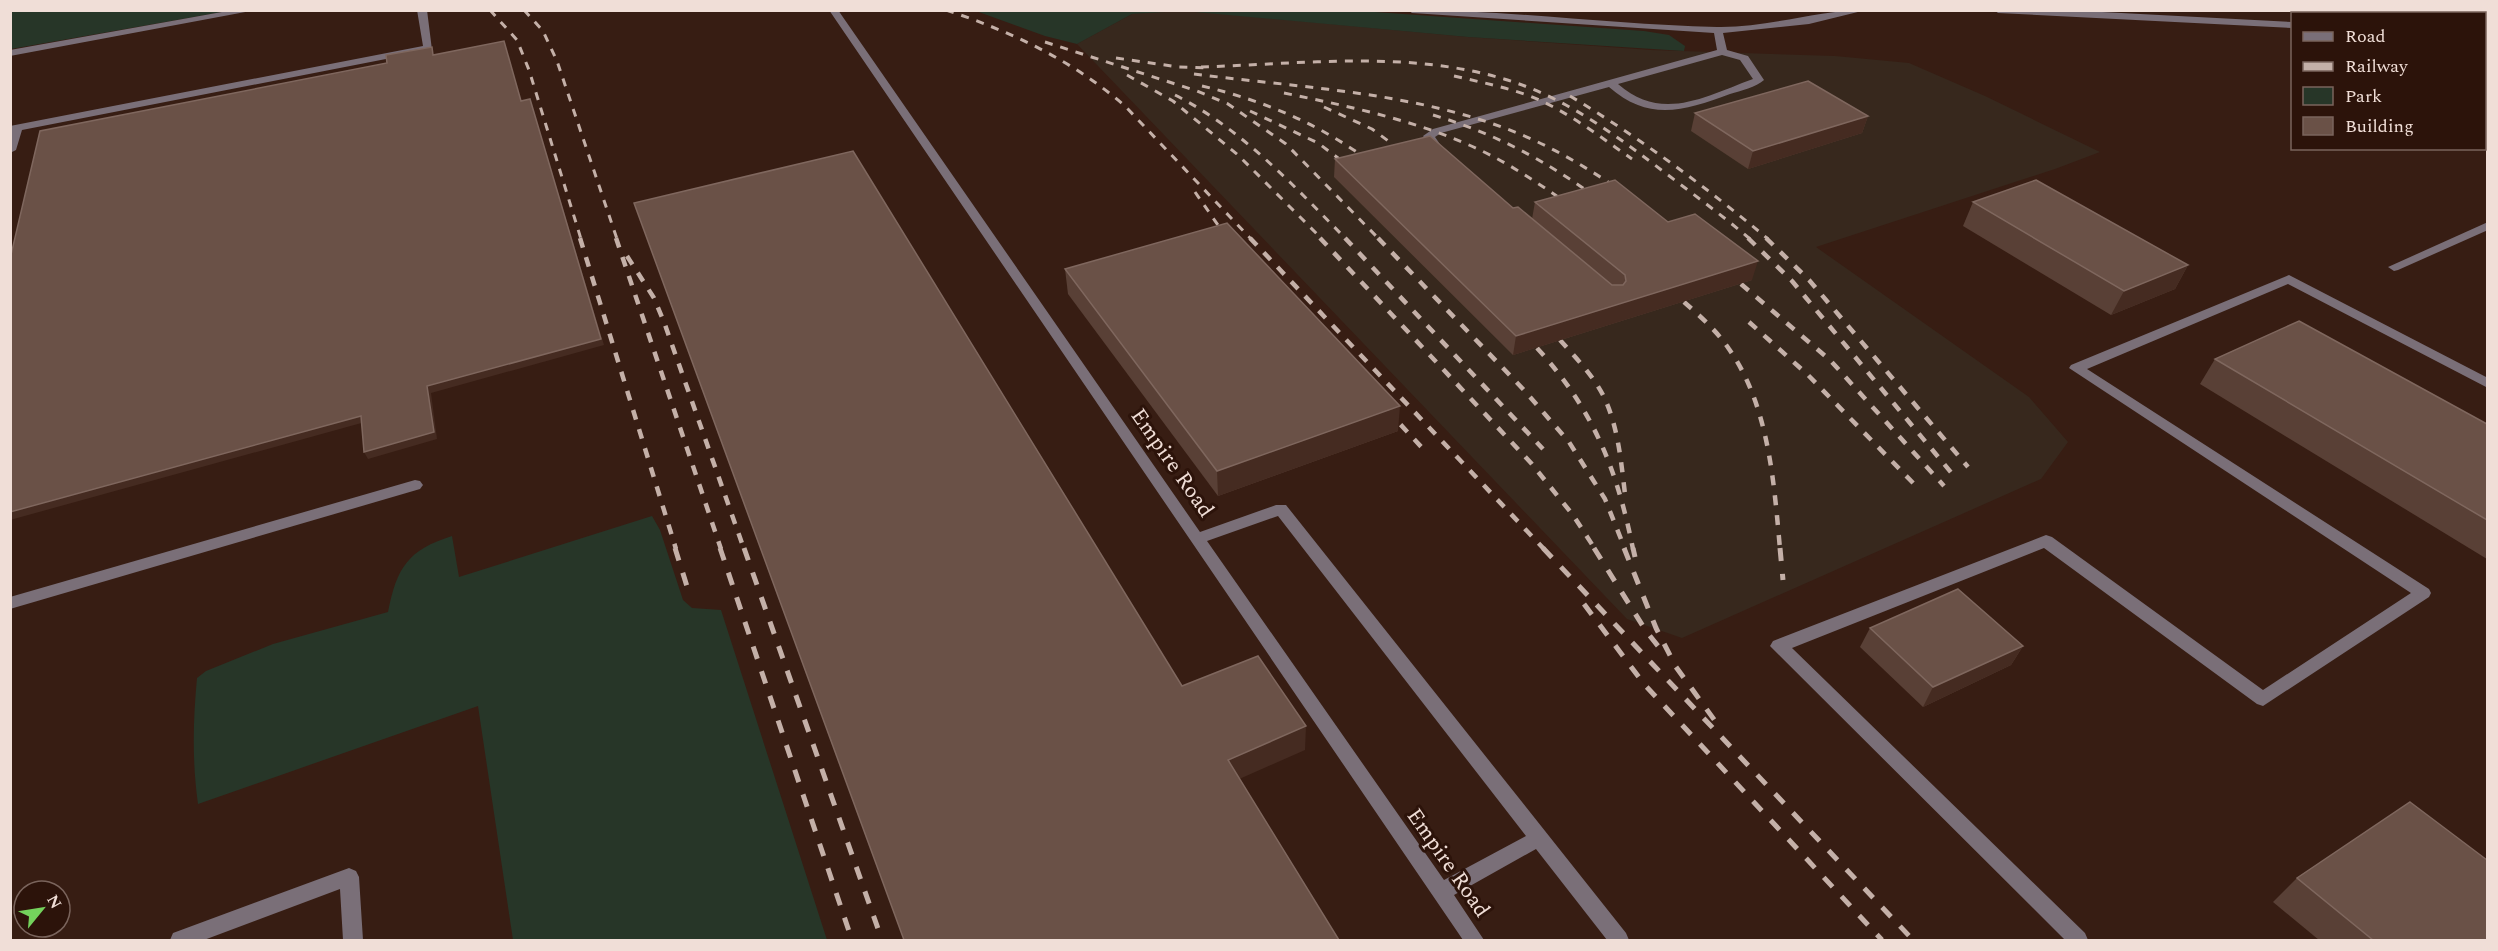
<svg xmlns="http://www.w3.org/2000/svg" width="2498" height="951" font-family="Spectral,serif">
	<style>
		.industrial { fill: #37281d }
		.green { fill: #273628 }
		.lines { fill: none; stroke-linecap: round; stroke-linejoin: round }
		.minor { fill: #7a6f78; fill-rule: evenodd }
		.rail-far2 { stroke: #c4b0a8; stroke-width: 3; stroke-dasharray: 8 8; stroke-linecap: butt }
		.rail-far1 { stroke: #c4b0a8; stroke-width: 4.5; stroke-dasharray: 10 10; stroke-linecap: butt }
		.rail { stroke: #c4b0a8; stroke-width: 5; stroke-dasharray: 13 13; stroke-linecap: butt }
		.wall { fill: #594036 }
		.shaded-wall { fill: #452b21 }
		.building { fill: #6a5147; stroke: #7f675e; stroke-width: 1.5 }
		.labels { text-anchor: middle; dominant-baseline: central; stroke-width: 6; stroke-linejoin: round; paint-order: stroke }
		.street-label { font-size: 22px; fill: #f0ded7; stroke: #2c130a }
	</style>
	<rect width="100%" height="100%" fill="#371d13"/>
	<!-- industrial -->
	<polygon class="industrial" points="1184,10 1468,37 1651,50 1835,56 1909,63 1985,96 2100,152 2055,169 1816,247 2029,397 2068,442 2041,479 1682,638 1627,619 1077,44 1132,14"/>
	<!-- green -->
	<g class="green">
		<polygon points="11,10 228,10 228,11 11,49"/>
		<polygon points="976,11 1181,11 1132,14 1077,44 1045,36"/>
		<polygon points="1184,11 1361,11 1644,31 1669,35 1685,46 1684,51 1468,37"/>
		<path d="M652,516L660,530L683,600L692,608L721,610L827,940H513L478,706L198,804C192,761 193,721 197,678L206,671L273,644L388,612C397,567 408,550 452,536L459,577Z"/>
	</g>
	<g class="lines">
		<!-- minor -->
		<g class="minor">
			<polygon points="233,10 256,10 10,56 10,50"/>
			<polygon points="417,10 427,10 432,50 22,130 16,150 10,153 10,126 423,46"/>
			<path d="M829,10H838L1200,532L1276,505H1286L1626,933L1629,940H1607L1536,849L1454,895L1484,940H1463ZM1278,516L1526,836L1444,880L1207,541Z"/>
			<path d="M1408,10C1511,10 1614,25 1717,27C1768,28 1817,10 1866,10L1809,24L1723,33L1727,50L1748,56L1764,80C1756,87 1741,91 1730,94C1684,111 1649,122 1609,87L1441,133L1435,137L1446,153L1440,156L1436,155L1423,136L1433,129L1717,50L1714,33L1412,13ZM1722,55L1740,60L1753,79C1706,96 1662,123 1618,84Z"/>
			<polygon points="1994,10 2064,10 2292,22 2292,28 1998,13"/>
			<rect x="2484" y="31" width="4" height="6"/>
			<polygon points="2488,222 2488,230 2398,270 2394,271 2388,267"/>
			<polygon points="2289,275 2488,378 2488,388 2288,284 2087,369 2429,589 2431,593 2429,597 2263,706 2257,704 2044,548 1792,648 2085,933 2088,940 2065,940 1770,646 1773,641 2046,535 2052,537 2263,690 2411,593 2069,368 2071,365"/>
			<polygon points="415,480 420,481 423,485 420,489 10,609 10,597"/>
			<polygon points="349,868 356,871 359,877 363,940 343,940 340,889 204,940 170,940 173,933"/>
		</g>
		<!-- rail-far2 -->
		<g class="rail-far2">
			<polyline points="490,10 517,40 529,70 581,239"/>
			<polyline points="524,10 543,31 557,61 617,239"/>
			<path d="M946,10C1012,32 1072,60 1125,106L1251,239"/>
			<polyline points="1045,42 1197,91 1228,104 1286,144 1379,239"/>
			<polyline points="1116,58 1179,67 1209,68"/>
			<path d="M1201,67C1301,64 1407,50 1504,79C1565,97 1614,134 1664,172C1693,194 1723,216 1750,239"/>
			<path d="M1194,74C1303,88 1420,92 1522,135C1558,150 1590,170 1622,191"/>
			<polyline points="1127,75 1173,101 1238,155 1322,239"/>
			<path d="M1454,76C1480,82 1505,87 1530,96C1567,111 1599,136 1632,159"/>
			<path d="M1202,86C1265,101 1320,124 1372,163"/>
			<path d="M1284,93C1347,106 1410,119 1469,145C1506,161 1538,183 1571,206"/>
			<path d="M1175,95C1242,129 1294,186 1346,239"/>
			<path d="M1570,96C1640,138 1706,187 1768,239"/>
			<polyline points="1324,107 1372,129 1406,154"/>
			<polyline points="1250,111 1318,143 1354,170"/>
			<path d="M1433,115C1494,133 1547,161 1598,199"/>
			<polyline points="1195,192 1227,238"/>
		</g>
		<!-- rail-far1 -->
		<g class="rail-far1">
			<polyline points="580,238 676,549"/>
			<polyline points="616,238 721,549"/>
			<polyline points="1250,238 1544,549"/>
			<polyline points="1320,238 1531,463 1573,515 1595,549"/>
			<polyline points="1345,238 1543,449"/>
			<polyline points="1378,238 1524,390 1569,442 1605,499 1625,549"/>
			<polyline points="1748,238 1792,281 1954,476"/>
			<polyline points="1766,238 1809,280 1968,467"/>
			<polyline points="627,256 654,298 664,322 744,549"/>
			<polyline points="1741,284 1830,360 1944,486"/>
			<path d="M1684,302C1700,316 1717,331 1729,349C1769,406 1774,483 1780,549"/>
			<polyline points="1749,322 1808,375 1918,488"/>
			<path d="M1560,340C1575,357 1592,374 1603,395C1618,425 1621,461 1625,494"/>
			<path d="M1537,348C1593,409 1617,469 1633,549"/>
			<polyline points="1387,410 1426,452"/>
		</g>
		<!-- rail -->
		<g class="rail">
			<polyline points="675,548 690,596"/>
			<polyline points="720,548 852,940"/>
			<polyline points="744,548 882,940"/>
			<polyline points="1543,548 1913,940"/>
			<polyline points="1594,548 1646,631 1662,651"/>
			<polyline points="1624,548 1656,628 1676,667 1718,725"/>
			<polyline points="1633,548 1635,557"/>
			<polyline points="1780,548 1783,580"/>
			<polyline points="1584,604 1644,684 1882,940"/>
		</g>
	</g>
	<!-- wall -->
	<g class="wall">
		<polygon points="1695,113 1868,116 1862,133 1748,169 1691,131"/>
		<polygon points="1335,159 1513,208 1532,219 1535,202 1668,222 1752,280 1513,355 1334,177"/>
		<polygon points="1973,202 2188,265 2175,289 2111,315 1963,226"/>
		<polygon points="1065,269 1398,431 1218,496 1068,294"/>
		<polygon points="2215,359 2487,424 2487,559 2200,384"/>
		<polygon points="1870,628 2023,646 2011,665 1923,707 1860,647"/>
		<polygon points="2297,878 2487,940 2319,940 2273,902"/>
	</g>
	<!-- shaded-wall -->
	<g class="shaded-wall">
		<polygon points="530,99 604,345 431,393 437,439 368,459 364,452 427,386"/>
		<polygon points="1868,116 1862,133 1748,169 1753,151"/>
		<polygon points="1758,261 1752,280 1513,355 1516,336"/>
		<polygon points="2188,265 2175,289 2111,315 2124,291"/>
		<polygon points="1400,406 1398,431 1218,496 1217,471"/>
		<polygon points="361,416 365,422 10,520 10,512"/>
		<polygon points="2023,646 2011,665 1923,707 1933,687"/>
		<polygon points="1306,726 1305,750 1228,784 1228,760"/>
	</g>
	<!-- building -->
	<g class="building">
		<polygon points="504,41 521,101 530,99 601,339 427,386 434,432 364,452 361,416 10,512 10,259 40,131 387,63 386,55 432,47 433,55"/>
		<polygon points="1808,81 1868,116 1753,151 1695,113"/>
		<polygon points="1430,136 1513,208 1518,207 1612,285 1623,285 1626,281 1625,275 1535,202 1615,180 1668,222 1695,214 1758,261 1516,336 1335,159"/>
		<polygon points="853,151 1182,686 1258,656 1306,726 1228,760 1339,940 904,940 634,203"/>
		<polygon points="2036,180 2188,265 2124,291 1973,202"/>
		<polygon points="1227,223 1400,406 1217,471 1065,269"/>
		<polygon points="2299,321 2487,424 2487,520 2215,359"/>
		<polygon points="1958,589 2023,646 1933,687 1870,628"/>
		<polygon points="2410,802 2487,860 2487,940 2373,940 2297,878"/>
	</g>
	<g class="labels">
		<!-- street labels -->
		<g class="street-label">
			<text transform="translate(1172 463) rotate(55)">Empire Road</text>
			<text transform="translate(1448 863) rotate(55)">Empire Road</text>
		</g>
	</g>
	<!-- border -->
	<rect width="2498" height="951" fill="none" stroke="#f0ded7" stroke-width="24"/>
	<!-- legend -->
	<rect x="2291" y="12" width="195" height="138" fill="#2c130a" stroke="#7a645c" stroke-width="1.5"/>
	<rect x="2303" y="32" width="30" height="9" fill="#7a6f78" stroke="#7a645c" stroke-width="1.5"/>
	<text x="2345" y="42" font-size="18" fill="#f0ded7">Road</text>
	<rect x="2303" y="62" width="30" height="9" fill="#c4b0a8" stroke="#7a645c" stroke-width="1.5"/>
	<text x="2345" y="72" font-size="18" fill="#f0ded7">Railway</text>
	<rect x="2303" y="87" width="30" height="18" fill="#273628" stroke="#7a645c" stroke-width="1.5"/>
	<text x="2345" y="102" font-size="18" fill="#f0ded7">Park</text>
	<rect x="2303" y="117" width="30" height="18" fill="#6a5147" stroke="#7a645c" stroke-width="1.5"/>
	<text x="2345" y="132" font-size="18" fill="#f0ded7">Building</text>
	<!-- north arrow -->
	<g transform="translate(42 909) rotate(60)"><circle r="28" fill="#2c130a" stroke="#7a645c" stroke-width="1.5"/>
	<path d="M0-4.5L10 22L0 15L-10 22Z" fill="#74d25c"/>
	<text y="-9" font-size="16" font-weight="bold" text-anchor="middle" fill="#f0ded7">N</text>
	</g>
</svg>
